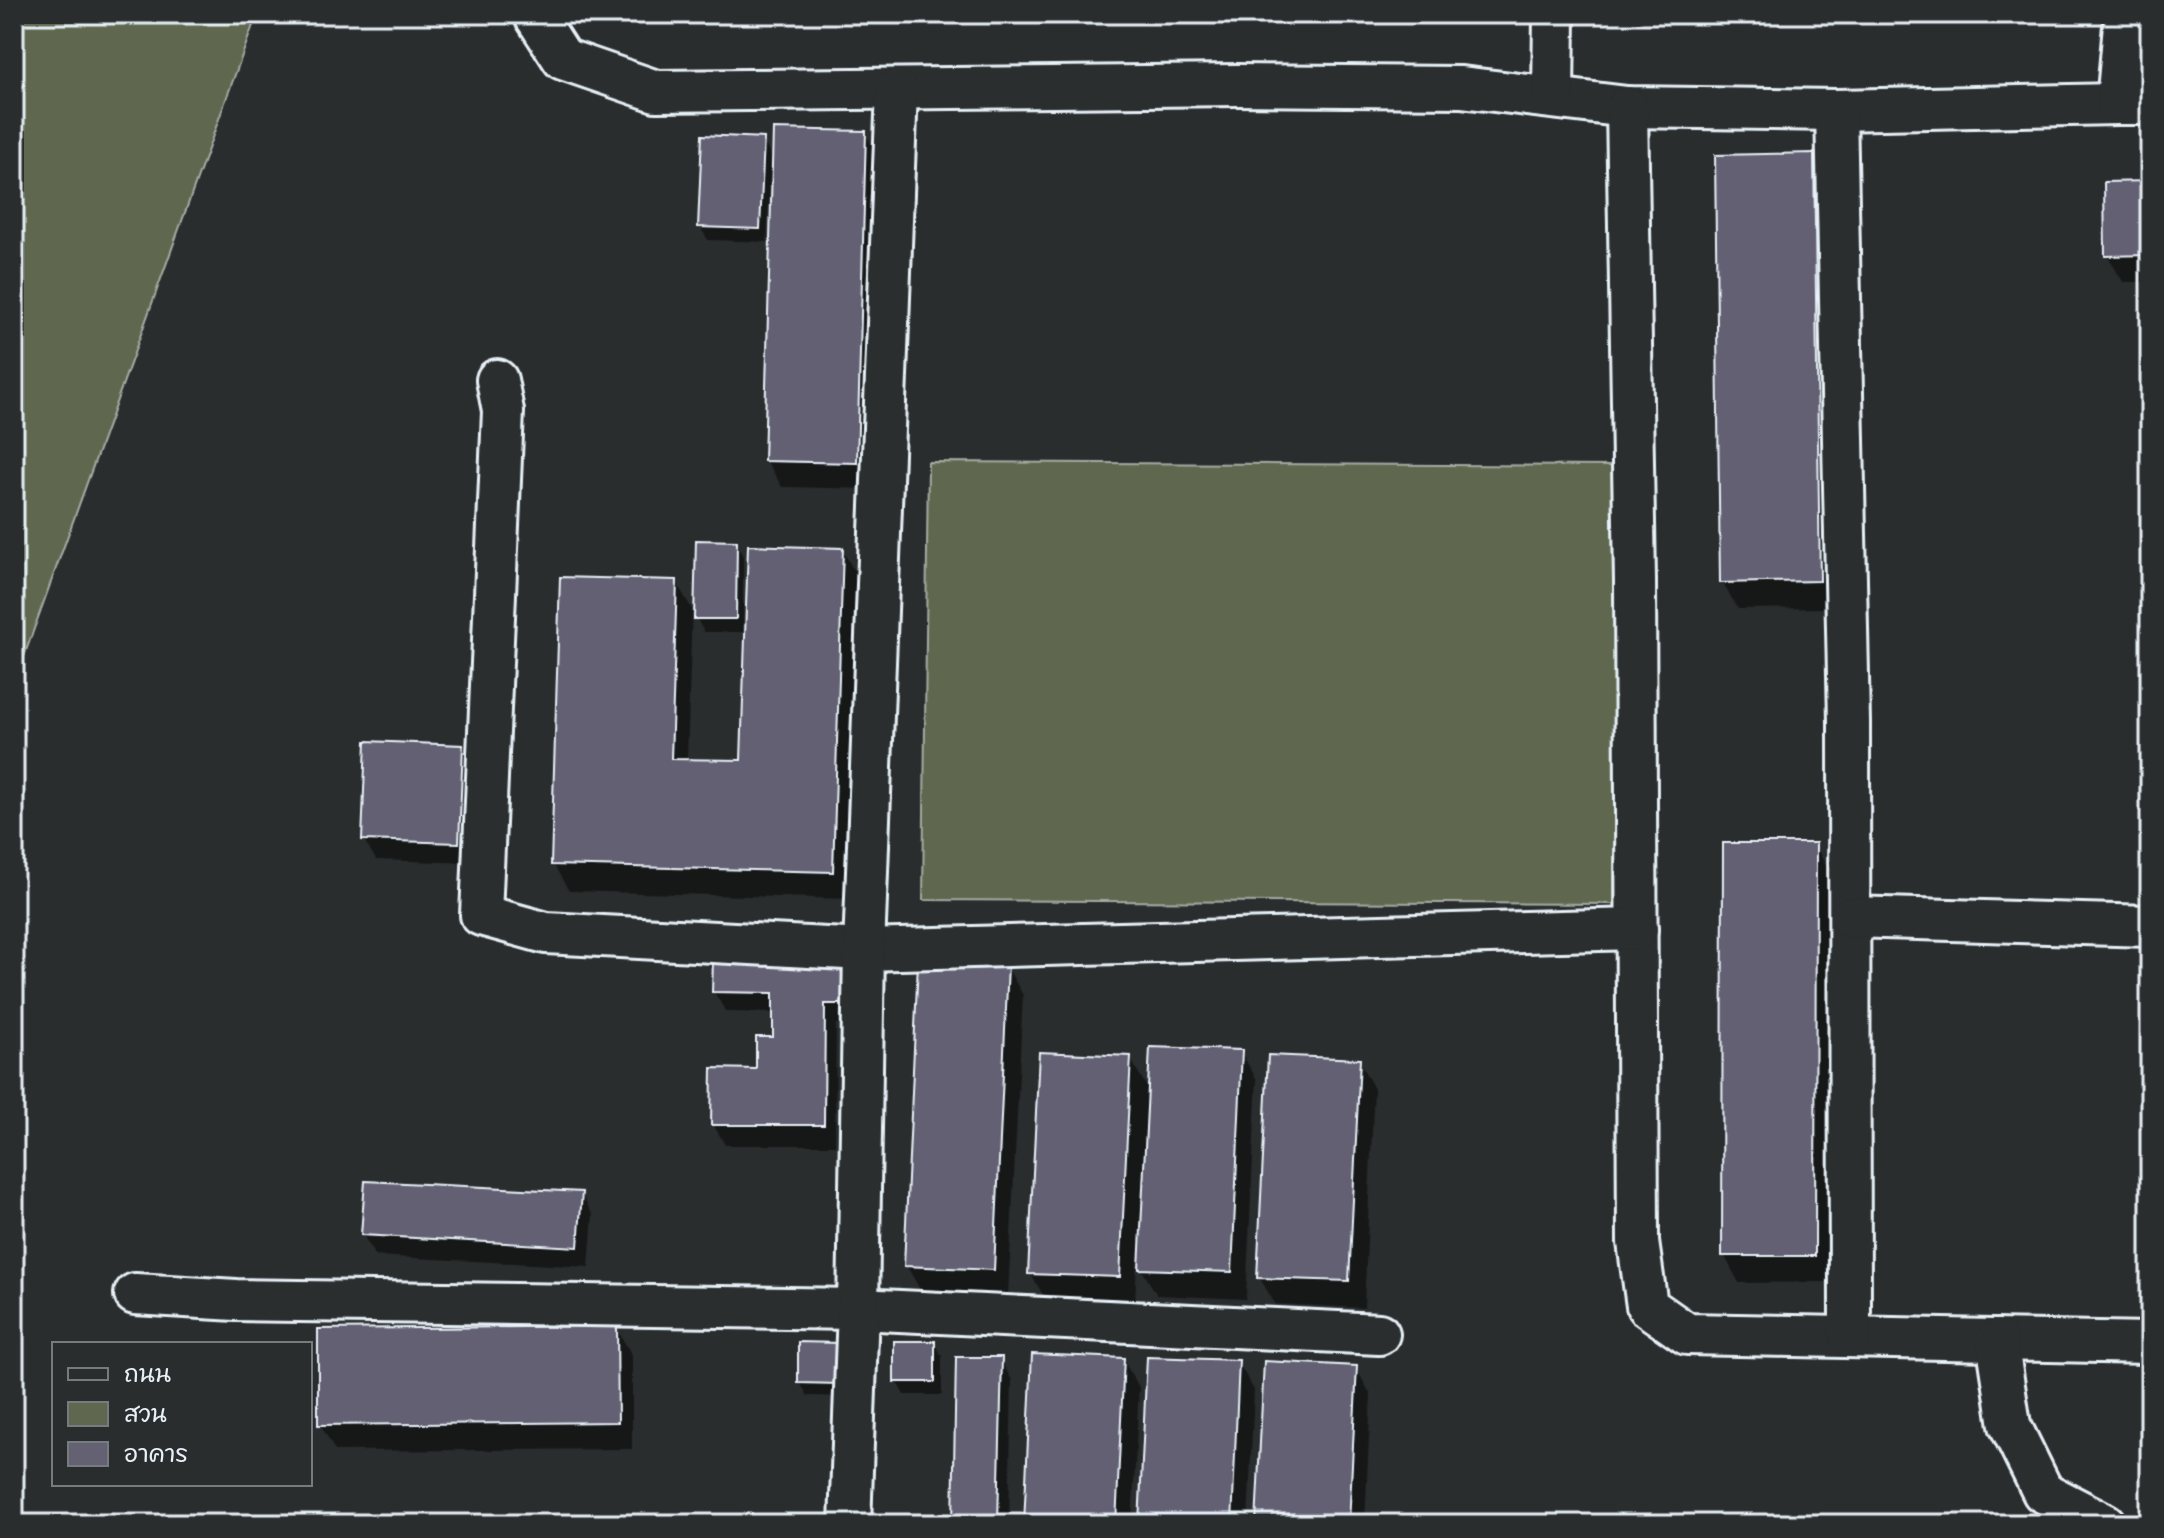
<svg xmlns="http://www.w3.org/2000/svg" width="2164" height="1538" font-family="'Playpen Sans','Playpen Sans Thai',sans-serif">
	<style>
		.green { fill: #5f684f; stroke: #a4aca4; stroke-width: 2 }
		.shadow { fill: #0007 }
		.building { fill: #646173; stroke: #e8f1f8; stroke-width: 2 }
		.lines { fill: none; stroke-linecap: round; stroke-linejoin: round }
		.minor-casing { stroke: #e8f1f8; stroke-width: 46 }
		.minor { stroke: #2a2d2e; stroke-width: 40 }
	</style>
	<rect width="100%" height="100%" fill="#2a2d2e"/>
	<filter id="ink" filterUnits="userSpaceOnUse"><feTurbulence type="fractalNoise" baseFrequency=".0125" numOctaves="2"/><feDisplacementMap in="SourceGraphic" scale="16" xChannelSelector="R" yChannelSelector="G"/><feConvolveMatrix kernelMatrix="1 2 1 2 8 2 1 2 1" color-interpolation-filters="sRGB"/></filter>
	<g filter="url(#ink)">
		<!-- green -->
		<g class="green">
			<polygon points="14,14 257,14 14,684"/>
			<polygon points="928,462 1619,466 1614,904 923,900"/>
		</g>
		<!-- shadow -->
		<g class="shadow">
			<polygon points="865,133 881,161 872,489 782,487 766,460"/>
			<polygon points="762,140 771,155 767,242 708,240 700,227"/>
			<polygon points="1813,155 1829,183 1834,608 1738,609 1722,582"/>
			<polygon points="2150,183 2150,282 2123,282 2107,255"/>
			<polygon points="736,543 743,556 743,632 704,632 696,618"/>
			<polygon points="842,550 858,577 848,899 569,891 553,864 676,582 692,609 687,761 743,762"/>
			<polygon points="462,747 474,767 470,863 376,860 364,840"/>
			<polygon points="1815,845 1830,873 1829,1282 1739,1283 1724,1255"/>
			<polygon points="855,962 866,1024 836,1024 835,1145 725,1145 713,1124 758,1071 775,1039 775,1013 726,1012 714,992"/>
			<polygon points="1007,967 1023,995 1008,1297 922,1293 906,1265"/>
			<polygon points="1241,1052 1257,1080 1246,1299 1157,1295 1137,1262 1135,1304 1046,1300 1030,1273 1130,1058 1149,1091"/>
			<polygon points="1359,1061 1374,1089 1364,1308 1275,1304 1259,1277"/>
			<polygon points="581,1194 593,1215 589,1267 375,1256 363,1235"/>
			<polygon points="616,1328 632,1355 632,1449 335,1451 320,1424"/>
			<polygon points="934,1343 942,1356 942,1395 904,1395 896,1381"/>
			<polygon points="839,1345 846,1397 808,1396 800,1383"/>
			<polygon points="1000,1359 1012,1380 1009,1524 955,1524"/>
			<polygon points="1123,1360 1139,1387 1132,1524 1026,1524"/>
			<polygon points="1238,1362 1254,1390 1248,1524 1141,1524"/>
			<polygon points="1356,1368 1371,1395 1365,1524 1258,1524"/>
		</g>
		<!-- building -->
		<g class="building">
			<polygon points="773,129 866,131 857,463 764,461"/>
			<polygon points="702,135 764,138 760,229 698,227"/>
			<polygon points="1814,153 1820,581 1720,583 1715,155"/>
			<polygon points="2150,181 2150,255 2105,256 2104,182"/>
			<polygon points="696,540 737,541 736,619 694,619"/>
			<polygon points="748,545 843,548 833,872 551,865 560,577 677,580 671,759 741,760"/>
			<polygon points="366,741 463,745 459,843 362,840"/>
			<polygon points="1723,843 1816,843 1815,1256 1722,1256"/>
			<polygon points="713,959 856,960 855,1004 825,1004 824,1125 711,1125 712,1068 756,1069 756,1037 773,1037 773,993 712,992"/>
			<polygon points="918,962 1008,965 994,1270 904,1266"/>
			<polygon points="1150,1047 1242,1050 1232,1272 1139,1269"/>
			<polygon points="1039,1052 1131,1056 1120,1277 1028,1274"/>
			<polygon points="1268,1055 1360,1059 1349,1281 1257,1278"/>
			<polygon points="365,1181 582,1192 578,1247 361,1235"/>
			<polygon points="617,1326 618,1422 318,1425 318,1329"/>
			<rect x="894" y="1341" width="41" height="41"/>
			<polygon points="798,1342 840,1343 840,1384 798,1383"/>
			<polygon points="1032,1354 1124,1358 1116,1524 1024,1524"/>
			<polygon points="956,1357 1002,1357 998,1524 953,1524"/>
			<polygon points="1147,1357 1239,1360 1232,1524 1139,1524"/>
			<polygon points="1264,1361 1357,1366 1349,1524 1256,1524"/>
		</g>
		<g class="lines">
			<defs>
				<g id="minor">
					<polyline points="534,14 563,59 656,91 1238,85 1461,87 1627,107 1836,110 2117,104"/>
					<polyline points="2125,14 2117,104 2150,104"/>
					<polyline points="1553,97 1554,14"/>
					<polyline points="1627,107 1635,581 1638,1242 1647,1306 1687,1334 2150,1343"/>
					<polyline points="1836,110 1849,722 1850,1337"/>
					<polyline points="497,380 503,411 481,915 546,933 864,950 1637,929"/>
					<polyline points="1850,917 2150,926"/>
					<polyline points="135,1294 236,1300 858,1309 1379,1334"/>
					<polyline points="1997,1340 2010,1425 2043,1492 2105,1524"/>
					<polyline points="850,1524 858,1309 864,950 897,89"/>
				</g>
			</defs>
			<!-- minor casing -->
			<use href="#minor" class="minor-casing"/>
			<!-- minor -->
			<use href="#minor" class="minor"/>
		</g>
	</g>
	<!-- margin -->
	<rect width="2164" height="1538" fill="none" stroke="#2a2d2e" stroke-width="48"/>
	<rect x="24" y="24" width="2116" height="1490" fill="none" stroke="#e8f1f8" stroke-width="3" filter="url(#ink)"/>
	<!-- legend -->
	<rect x="52" y="1342" width="260" height="144" fill="#2a2d2e" stroke="#767b7f" stroke-width="2"/>
	<rect x="68" y="1368" width="40" height="12" fill="#2a2d2e" stroke="#767b7f" stroke-width="2"/>
	<text x="124" y="1382" font-size="24" fill="#e8f1f8">ถนน</text>
	<rect x="68" y="1402" width="40" height="24" fill="#5f684f" stroke="#767b7f" stroke-width="2"/>
	<text x="124" y="1422" font-size="24" fill="#e8f1f8">สวน</text>
	<rect x="68" y="1442" width="40" height="24" fill="#646173" stroke="#767b7f" stroke-width="2"/>
	<text x="124" y="1462" font-size="24" fill="#e8f1f8">อาคาร</text>
</svg>
